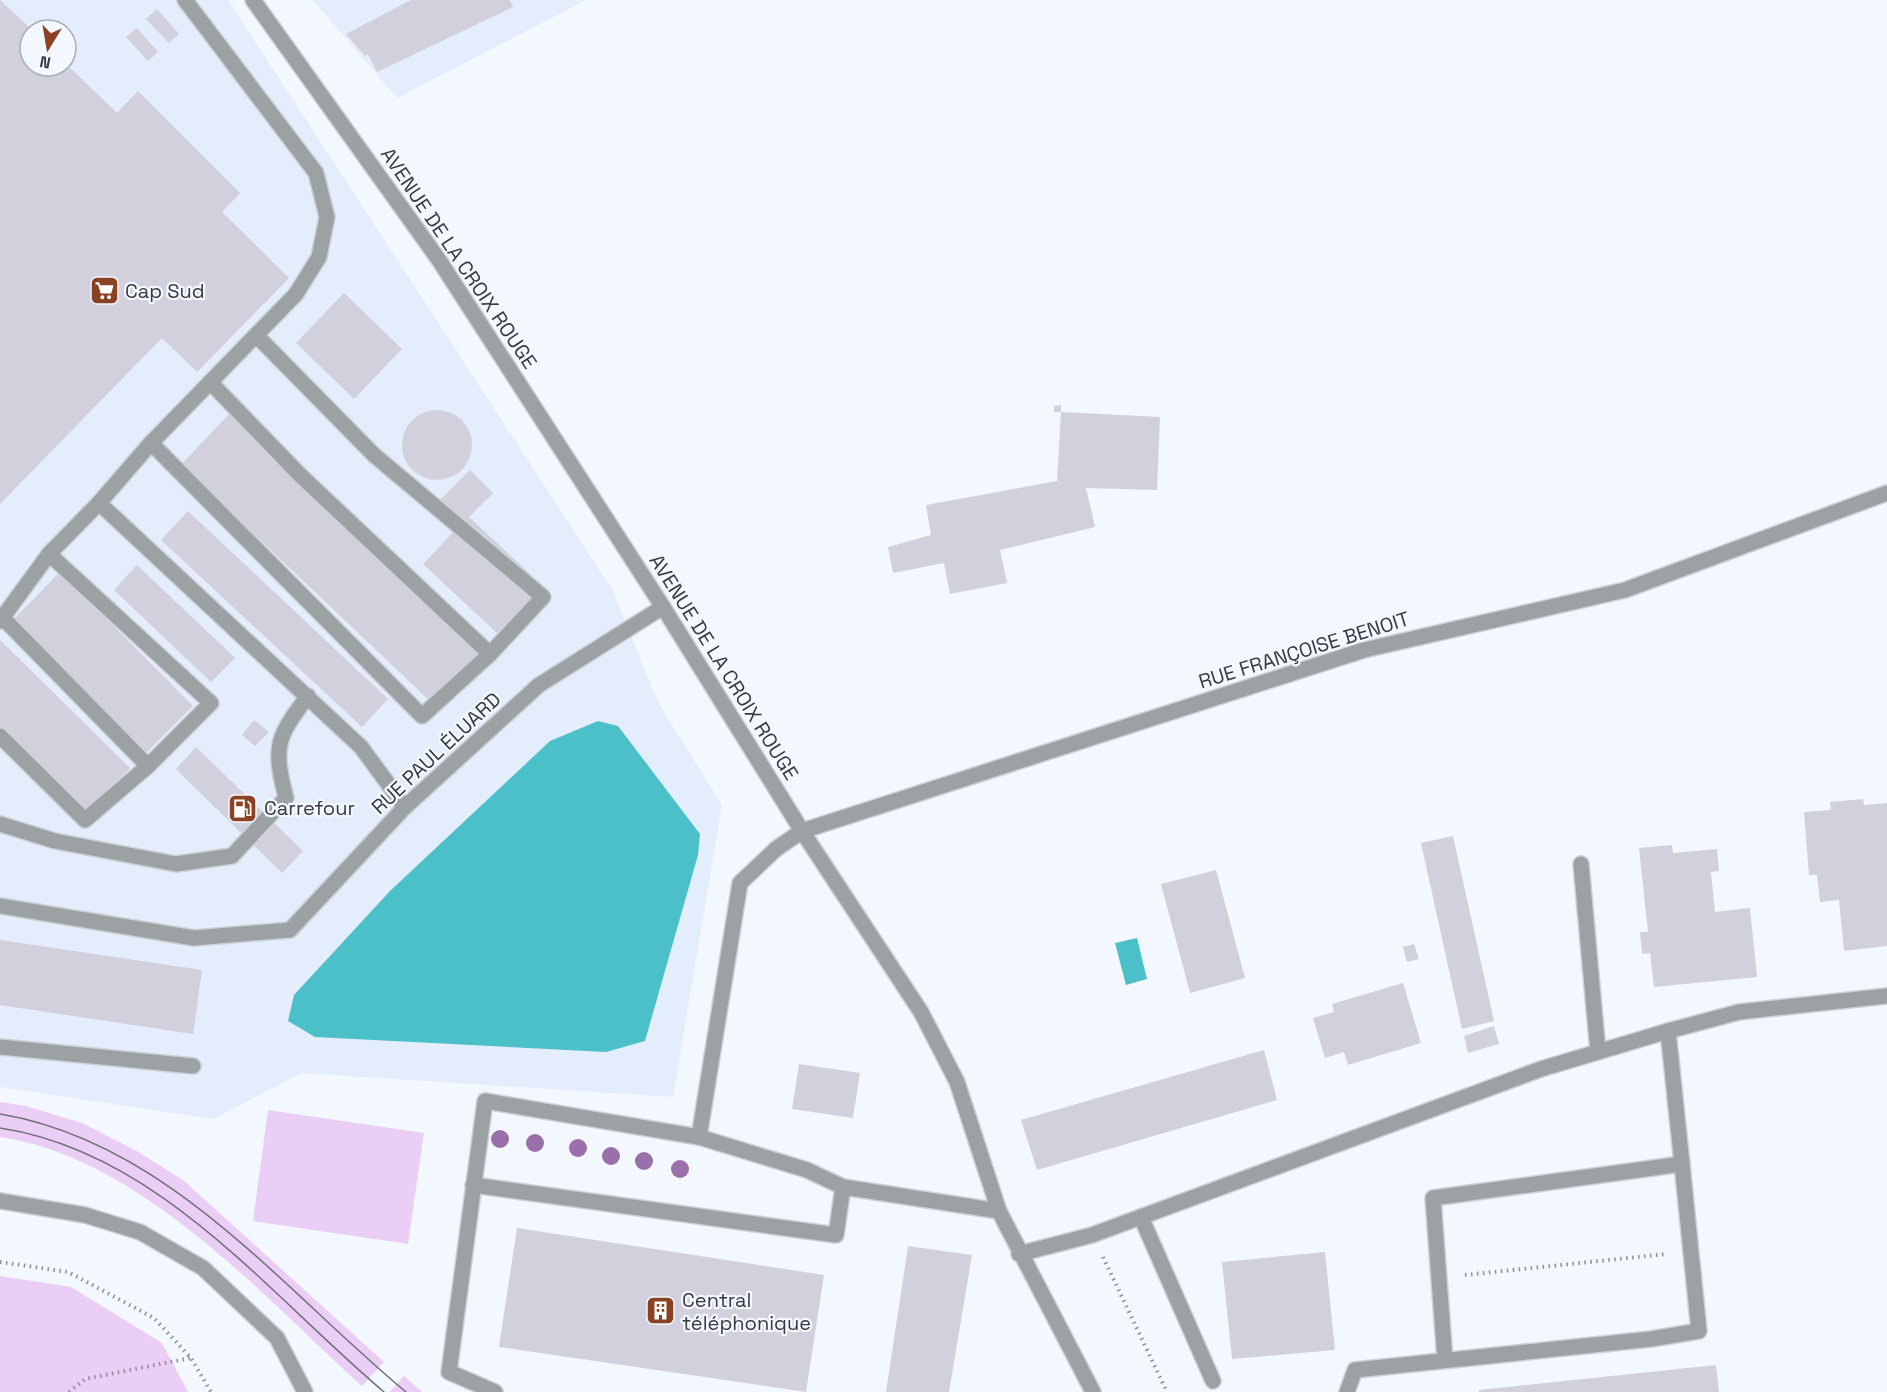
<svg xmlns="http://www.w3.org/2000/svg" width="1887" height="1392" font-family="'Space Grotesk',sans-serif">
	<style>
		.built { fill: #e4edfb; fill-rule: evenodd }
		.green { fill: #ebcef6 }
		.water { fill: #4cc0c8 }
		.building { fill: #d1d0dc }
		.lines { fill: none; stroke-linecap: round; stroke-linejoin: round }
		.minor-casing { stroke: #cdd2d8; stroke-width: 18 }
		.path { stroke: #8c9095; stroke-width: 4; stroke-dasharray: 1.5 4.5; stroke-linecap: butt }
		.minor { stroke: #9ca2a4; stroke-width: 15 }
		.tram { stroke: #6f7277; stroke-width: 1.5 }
		.tree { fill: #9a70ab }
		.labels { text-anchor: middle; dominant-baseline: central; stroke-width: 4.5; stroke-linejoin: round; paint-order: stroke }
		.street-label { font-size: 20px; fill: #37393e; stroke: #f3f8fe }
		.poi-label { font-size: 20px; fill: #37393e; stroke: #f3f8fe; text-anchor: start }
	</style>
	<rect width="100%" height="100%" fill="#f3f8fe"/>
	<!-- built -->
	<g class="built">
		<path d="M0,0H228L613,591L659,704L722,805L673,1097L302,1073L213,1119L0,1087ZM30,30H66V66H30Z"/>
		<polygon points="313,0 586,0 397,98"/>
	</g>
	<!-- green -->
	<g class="green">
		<path d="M0,1102L26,1106L82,1123L135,1150L183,1180L384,1362L362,1386C262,1295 139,1157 0,1137Z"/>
		<polygon points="268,1110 424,1133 408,1244 253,1221"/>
		<polygon points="0,1276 71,1287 162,1343 188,1392 0,1392"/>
		<polygon points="404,1376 422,1392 390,1392"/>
	</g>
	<!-- water -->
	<g class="water">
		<polygon points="598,721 618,726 700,834 698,855 645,1041 606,1052 315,1037 288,1021 294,995 390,891 550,741"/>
		<polygon points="1137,938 1147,979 1126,985 1115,943"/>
	</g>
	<!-- building -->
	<g class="building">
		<polygon points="0,0 32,30 30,66 66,66 66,64 117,113 138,91 240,193 222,212 289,278 197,372 162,338 0,504"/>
		<polygon points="411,0 510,0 513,7 377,72 368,54 365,56 346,34"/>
		<polygon points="157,9 179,34 169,43 146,19"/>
		<polygon points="137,28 158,52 148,61 126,37"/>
		<polygon points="344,293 402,349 354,399 296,343"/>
		<polygon points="1061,405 1061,412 1054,412 1054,406"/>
		<circle cx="437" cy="445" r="35"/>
		<polygon points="231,412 481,650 431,702 181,465"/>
		<polygon points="1061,412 1160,417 1157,490 1086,488 1095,527 1000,550 1007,583 950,594 944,563 893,573 888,547 931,535 926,505 1057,481"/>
		<polygon points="470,470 493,493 469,517 543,586 498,634 423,564 462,523 439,501"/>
		<polygon points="188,511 388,699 362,727 161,540"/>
		<polygon points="137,565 235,658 211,682 114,590"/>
		<polygon points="60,572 193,706 146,753 13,620"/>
		<polygon points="0,640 130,768 85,813 0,729"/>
		<polygon points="254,720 269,732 255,746 242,735"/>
		<polygon points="196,747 303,851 282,873 176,769"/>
		<polygon points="1863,799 1864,805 1887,803 1887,946 1844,951 1839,900 1820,902 1817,875 1809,875 1804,812 1831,810 1830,802"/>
		<polygon points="1453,836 1494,1021 1462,1029 1421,843"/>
		<polygon points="1672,845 1673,853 1717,849 1719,871 1711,872 1715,912 1750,908 1757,977 1654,987 1650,953 1642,954 1640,932 1648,932 1639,848"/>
		<polygon points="1216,870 1245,978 1190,993 1161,884"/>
		<polygon points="0,940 202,970 193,1034 0,1005"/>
		<polygon points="1414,944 1419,959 1407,962 1403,947"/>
		<polygon points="1403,983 1421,1043 1348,1065 1344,1052 1325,1058 1313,1018 1334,1012 1332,1004"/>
		<polygon points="1494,1026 1499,1044 1468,1053 1464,1036"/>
		<polygon points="1264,1050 1277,1100 1037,1170 1021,1120"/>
		<polygon points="799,1064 860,1073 853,1118 792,1109"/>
		<polygon points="517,1228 824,1275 806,1392 499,1347"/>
		<polygon points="908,1246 972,1255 949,1392 886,1392"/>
		<polygon points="1325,1252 1335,1350 1232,1359 1222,1262"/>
		<polygon points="1716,1365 1719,1392 1479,1392 1479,1390"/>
	</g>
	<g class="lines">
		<defs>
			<g id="minor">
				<polyline points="185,0 316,173 327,217 319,257 296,294 151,443 99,503 361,747 405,807"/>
				<polyline points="253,0 439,260 663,607 802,831 921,1012 957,1082 999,1211 1093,1392"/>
				<polyline points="210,382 300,475 490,654"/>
				<polyline points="151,443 422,716 490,654 543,597 374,455 256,335"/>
				<polyline points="49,554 211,703 148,766"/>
				<polyline points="0,621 49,554 99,503"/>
				<polyline points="0,736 85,820 148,766 3,618"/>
				<path d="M0,824L55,841L176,864L232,856L286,798C273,746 276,738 308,696"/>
				<polyline points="1581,864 1598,1052"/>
				<polyline points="0,906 194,938 290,930 405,807 539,685 663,607"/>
				<polyline points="0,1047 193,1066"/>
				<polyline points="699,1137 740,883 776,849 802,831 1364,650 1625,590 1887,493"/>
				<polyline points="473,1185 836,1235 843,1187"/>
				<polyline points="0,1201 85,1215 140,1232 203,1268 277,1338 305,1392"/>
				<polyline points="1141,1217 1213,1381"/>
				<polyline points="1019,1254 1092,1235 1541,1069 1668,1031 1739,1012 1887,996"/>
				<polyline points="1445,1360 1433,1198 1682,1164 1668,1031"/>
				<polyline points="495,1392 449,1372 485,1101 699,1137 807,1170 843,1187 999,1211"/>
				<polyline points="1347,1392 1355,1370 1651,1339 1699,1331 1682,1164"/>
			</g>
		</defs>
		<!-- minor casing -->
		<use href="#minor" class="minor-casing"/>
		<!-- path -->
		<g class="path">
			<polyline points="1103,1257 1167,1392"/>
			<polyline points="0,1262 68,1272 154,1318 191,1358 211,1392"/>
			<polyline points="1465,1275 1666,1254"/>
			<polyline points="69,1392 85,1379 190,1358"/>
		</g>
		<!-- minor -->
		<use href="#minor" class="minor"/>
		<!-- tram -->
		<g class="tram">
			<path d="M0,1114C168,1142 282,1289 406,1392"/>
			<path d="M0,1128C159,1152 268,1294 384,1392"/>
		</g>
	</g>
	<!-- trees -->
	<g class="tree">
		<circle cx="500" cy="1139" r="9"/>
		<circle cx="535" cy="1143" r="9"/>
		<circle cx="578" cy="1148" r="9"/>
		<circle cx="611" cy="1156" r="9"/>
		<circle cx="644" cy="1161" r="9"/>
		<circle cx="680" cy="1169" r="9"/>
	</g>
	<!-- icons -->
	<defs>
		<symbol id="supermarket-square" viewBox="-11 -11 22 22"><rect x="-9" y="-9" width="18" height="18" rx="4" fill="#8a4223" stroke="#f3f8fe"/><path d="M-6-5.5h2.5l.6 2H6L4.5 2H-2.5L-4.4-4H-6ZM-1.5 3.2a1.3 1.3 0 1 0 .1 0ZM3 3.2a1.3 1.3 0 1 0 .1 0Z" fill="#fff"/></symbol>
		<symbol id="fuel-square" viewBox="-11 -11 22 22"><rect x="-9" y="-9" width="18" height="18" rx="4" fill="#8a4223" stroke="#f3f8fe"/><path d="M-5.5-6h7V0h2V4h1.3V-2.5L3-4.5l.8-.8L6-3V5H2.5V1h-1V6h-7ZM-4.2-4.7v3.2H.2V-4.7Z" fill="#fff"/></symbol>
		<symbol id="building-square" viewBox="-11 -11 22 22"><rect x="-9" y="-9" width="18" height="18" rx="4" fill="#8a4223" stroke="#f3f8fe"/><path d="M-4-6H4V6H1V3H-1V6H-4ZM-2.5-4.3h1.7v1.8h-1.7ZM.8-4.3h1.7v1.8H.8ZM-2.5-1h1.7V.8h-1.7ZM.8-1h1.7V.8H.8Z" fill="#fff"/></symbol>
	</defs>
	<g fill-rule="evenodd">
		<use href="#supermarket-square" x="88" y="274" width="33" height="33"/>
		<use href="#fuel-square" x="226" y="792" width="33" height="33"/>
		<use href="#building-square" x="644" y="1294" width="33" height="33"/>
	</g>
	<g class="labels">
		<!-- street labels -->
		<g class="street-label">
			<text transform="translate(459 258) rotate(56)">AVENUE DE LA CROIX ROUGE</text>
			<text transform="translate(1304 650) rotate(-17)">RUE FRANÇOISE BENOIT</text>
			<text transform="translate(724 667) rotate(58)">AVENUE DE LA CROIX ROUGE</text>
			<text transform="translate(436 753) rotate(-43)">RUE PAUL ÉLUARD</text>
		</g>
		<!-- poi labels -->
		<g class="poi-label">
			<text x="125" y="291">Cap Sud</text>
			<text x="264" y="808">Carrefour</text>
			<text x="682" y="1300">Central<tspan x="682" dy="23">téléphonique</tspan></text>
		</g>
	</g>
	<!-- north arrow -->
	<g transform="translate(48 48) rotate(191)"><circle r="28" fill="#f3f8fe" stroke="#a8acb1" stroke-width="1.5"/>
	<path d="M0-4.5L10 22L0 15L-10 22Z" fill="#8a4223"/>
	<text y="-9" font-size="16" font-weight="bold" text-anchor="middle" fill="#37393e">N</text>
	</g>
</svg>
